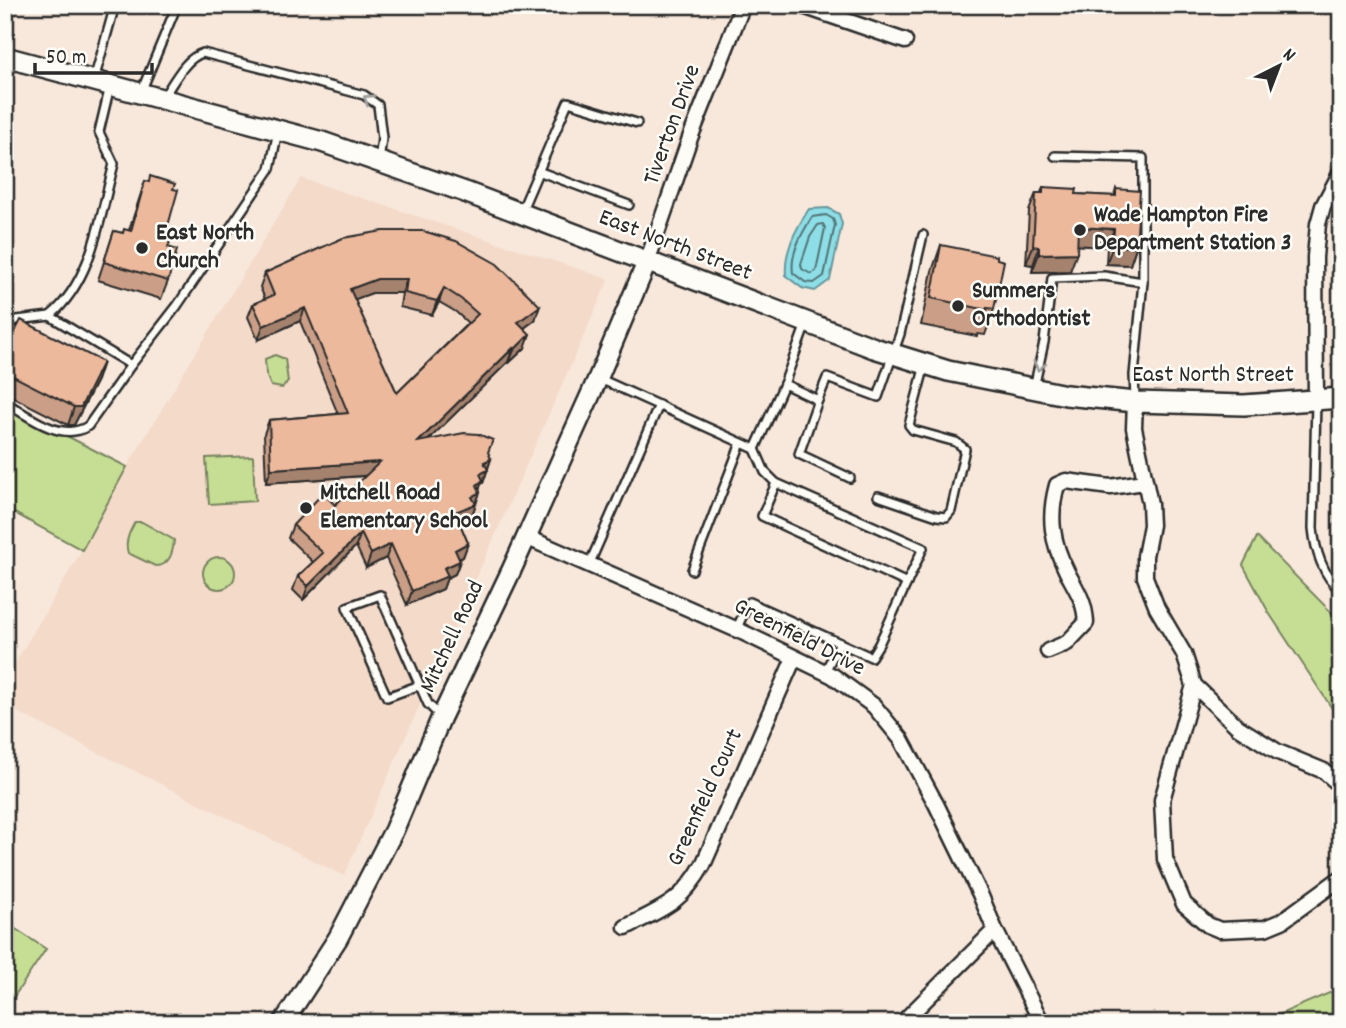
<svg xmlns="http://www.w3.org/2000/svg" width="1346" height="1028" font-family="Dekko,sans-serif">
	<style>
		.built { fill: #f4dac9 }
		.green { fill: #c6de94; stroke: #788460; stroke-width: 2 }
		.water { fill: #8ddee6; stroke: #66969b; stroke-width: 2 }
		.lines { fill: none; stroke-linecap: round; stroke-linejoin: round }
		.shore { stroke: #527376; stroke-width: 2 }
		.service-casing { stroke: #2b2b2b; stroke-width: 12 }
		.minor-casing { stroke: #2b2b2b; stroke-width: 19 }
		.tertiary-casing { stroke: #2b2b2b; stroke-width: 23 }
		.secondary-casing { stroke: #2b2b2b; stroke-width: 24 }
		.service { stroke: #fdfcf7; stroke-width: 7 }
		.minor { stroke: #fdfcf7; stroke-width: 14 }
		.tertiary { stroke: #fdfcf7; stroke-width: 18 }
		.secondary { stroke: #fdfcf7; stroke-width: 19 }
		.wall { fill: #cb9f87; stroke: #2b2b2b; stroke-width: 2; fill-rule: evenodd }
		.shaded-wall { fill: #a5826e; stroke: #2b2b2b; stroke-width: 2 }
		.building { fill: #ecb99d; stroke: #2b2b2b; stroke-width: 2; fill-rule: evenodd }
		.oneway { stroke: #9e9e9b }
		.poi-dot { fill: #2b2b2b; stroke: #fdfcf7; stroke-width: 2.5 }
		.labels { text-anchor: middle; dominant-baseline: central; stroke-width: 5; stroke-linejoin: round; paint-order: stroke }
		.street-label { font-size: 24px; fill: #2b2b2b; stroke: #fdfcf7 }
		.poi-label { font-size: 24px; font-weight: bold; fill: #2b2b2b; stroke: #fdfcf7; text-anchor: start }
	</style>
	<rect width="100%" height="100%" fill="#f8e8dc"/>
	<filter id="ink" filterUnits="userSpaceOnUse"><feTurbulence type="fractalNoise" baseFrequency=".0143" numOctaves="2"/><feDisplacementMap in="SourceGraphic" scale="14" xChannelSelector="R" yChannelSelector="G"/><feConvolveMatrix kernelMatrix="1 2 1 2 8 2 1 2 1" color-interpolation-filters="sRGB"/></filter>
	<g filter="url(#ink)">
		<!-- built -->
		<polygon class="built" points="301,178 609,279 344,876 5,706 5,680 82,550 127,467"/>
		<!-- green -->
		<g class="green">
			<polygon points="275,355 285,359 288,382 282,388 271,386 266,374 265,359"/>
			<polygon points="5,404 127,467 82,550 5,508"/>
			<polygon points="253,456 255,501 209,504 206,458"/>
			<path d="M135,522H142L174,540C173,552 170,566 155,566L128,553C124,542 130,531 135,522Z"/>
			<polygon points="1257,537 1338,619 1341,625 1341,722 1269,613 1243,565"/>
			<circle cx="219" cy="573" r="16"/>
			<polygon points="5,922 46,949 5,1010"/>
			<polygon points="1341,988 1341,1023 1259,1023"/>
		</g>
		<!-- water -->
		<path class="water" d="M828,208L839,214L842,224L830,280L815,291L802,288L786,276C784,251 795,230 809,209Z"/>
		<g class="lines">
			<!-- shore -->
			<g class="shore">
				<path d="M826,215L833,219L835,225L824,276L814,283L805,282L793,273C790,253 802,233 812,217Z"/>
				<polygon points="818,225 823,224 825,228 816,271 811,274 802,269 801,264 810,237"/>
			</g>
			<defs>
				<g id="service">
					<polyline points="94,80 115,5"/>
					<path d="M110,86L99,132L114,164C100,216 93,280 50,316L131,365L177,306L270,169L278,131"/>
					<polyline points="141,92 177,5"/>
					<path d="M164,96C174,82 185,58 203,53L364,95L378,105L382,138L379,161"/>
					<polyline points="1055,156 1143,158 1143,282"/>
					<polyline points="538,171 629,205"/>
					<polyline points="521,212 568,102 637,123"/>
					<polyline points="5,324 17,320 50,316"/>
					<polyline points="598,378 755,449 784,384 806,324"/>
					<polyline points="784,384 818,400 827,378 878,397 900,334 923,235"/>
					<polyline points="1034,388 1044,342 1052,278 1104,276 1143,282 1134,375 1135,399"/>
					<polyline points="818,400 799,454 850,478"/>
					<path d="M1316,401L1313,528C1315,550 1323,576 1341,591"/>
					<path d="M5,402C28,416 62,443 88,426L131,365"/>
					<polyline points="776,483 762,516 907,583"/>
					<polyline points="878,496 937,516 946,517 951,511 965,449 956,442 913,430 909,425 925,365"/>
					<polyline points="589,565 659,405"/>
					<polyline points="692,570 741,443"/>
					<polyline points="736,630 749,602 871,657 879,644 923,548 776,483 765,472 755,449"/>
					<polyline points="824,673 840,643"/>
					<polyline points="420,685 387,697 347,607 380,595 428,704 441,717"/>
				</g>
				<g id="minor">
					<polyline points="800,5 905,41"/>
					<polyline points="5,7 6,5"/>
					<polyline points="647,262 690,138 743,5"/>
					<polyline points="1316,401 1315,257 1318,224 1323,206 1341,172"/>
					<polyline points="1135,402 1134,428 1150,504 1151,525 1145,556 1145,577 1157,608 1184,654 1194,685 1238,727 1278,752 1324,771 1341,786"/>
					<polyline points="526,537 742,632 833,676 874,706 901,739 936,804 980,894 995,930 1042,1023"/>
					<path d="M1048,651L1067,643L1086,623C1085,601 1077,591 1067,572C1052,542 1048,518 1057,485L1066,481L1110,487L1144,482"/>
					<polyline points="1194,685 1162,800 1165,859 1184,904 1208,925 1220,930 1265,928 1282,921 1341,878"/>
					<path d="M626,927C664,908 681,903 703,865L794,658"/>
					<polyline points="902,1023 995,930"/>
				</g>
				<polyline id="tertiary" points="283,1023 338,938 394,830 441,718 512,569 598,378 647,262"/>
				<polyline id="secondary" points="5,57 322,142 465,192 874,348 948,371 1066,395 1135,402 1244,405 1341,398"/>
			</defs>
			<!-- service casing -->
			<use href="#service" class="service-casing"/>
			<!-- minor casing -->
			<use href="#minor" class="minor-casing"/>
			<!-- tertiary casing -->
			<use href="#tertiary" class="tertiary-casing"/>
			<!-- secondary casing -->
			<use href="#secondary" class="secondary-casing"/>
			<!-- service -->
			<use href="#service" class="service"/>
			<!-- minor -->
			<use href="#minor" class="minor"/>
			<!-- tertiary -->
			<use href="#tertiary" class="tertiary"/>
			<!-- secondary -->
			<use href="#secondary" class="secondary"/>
		</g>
		<!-- wall -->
		<g class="wall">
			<polygon points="145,181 173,189 164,240 168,247 168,281 161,299 98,280 114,231 122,233 129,230"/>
			<polygon points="1043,187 1076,194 1114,196 1116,189 1136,247 1130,265 1106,264 1107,247 1077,245 1070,271 1032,272 1033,265 1026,264 1029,211 1036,193 1041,193"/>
			<path d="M343,238L535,320L524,328L525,348L509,363L508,362L429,439L488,453L491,459L483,483L481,484L479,490L480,492L471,518L459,522L468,543L463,557L459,559L460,561L455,574L447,578L443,589L407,605L386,558L366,568L356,546L303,600L293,590L298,576L313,562L288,538L293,525L335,505L365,476L266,483L264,434L269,420L338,414L300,321L258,340L248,317L253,304L265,299L260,287L265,273ZM372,293H402L400,307L432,315L439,302L456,312L468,323L397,393L354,299Z"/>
			<polygon points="941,245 994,309 985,335 978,334 977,336 921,325 932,271"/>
			<polygon points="5,351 103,362 97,380 74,425 68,425 5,393"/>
		</g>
		<!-- shaded-wall -->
		<g class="shaded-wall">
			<polygon points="1078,227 1114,229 1107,247 1072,245"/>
			<polygon points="1033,246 1039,247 1033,265 1026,264"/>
			<polygon points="1113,246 1136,247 1130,265 1106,264"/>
			<polygon points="1077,253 1070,271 1032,272 1039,254"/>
			<polygon points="377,279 407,279 402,293 372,293 345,303 350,289"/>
			<polygon points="444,288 439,302 432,315 437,301"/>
			<polygon points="540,306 535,320 513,336 518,322"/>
			<polygon points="305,308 300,321 258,340 263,326"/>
			<polygon points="530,334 525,348 509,363 514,350"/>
			<polygon points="513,348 508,362 413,455 418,442"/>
			<polygon points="103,362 97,380 74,425 68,425 74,407"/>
			<polygon points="491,459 483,483 481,484 478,494 480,492 471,518 450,526 455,512 485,462"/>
			<polygon points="380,462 375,475 266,483 271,469"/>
			<polygon points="361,533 356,546 303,600 308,586"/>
			<polygon points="468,543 463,557 450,563 455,550"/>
			<polygon points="391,544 386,558 366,568 371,554"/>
			<polygon points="460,561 455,574 447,578 443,589 407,605 412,591 444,568"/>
		</g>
		<!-- building -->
		<g class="building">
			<polygon points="150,176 175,184 173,189 178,190 164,240 170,242 168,247 177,250 168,281 104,262 114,231 123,233 124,229 131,231 145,181 149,182"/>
			<polygon points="1043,187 1077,189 1076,194 1116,196 1116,189 1140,191 1136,247 1113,246 1114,229 1078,227 1077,253 1039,254 1039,247 1033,246 1036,193 1043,193"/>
			<path d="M383,231H423L456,241L497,264L540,306L518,322L530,334L514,350L513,348L418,442L464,433L478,434L493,440L488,452L491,459L484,462L488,470L480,474L483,480L477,485L480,492L472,497L476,504L455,512L468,543L455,550L460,561L444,568L448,576L412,591L391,544L371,554L361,533L308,586L298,576L323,553L293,525L323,493L335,505L380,462L271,469L269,420L348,413L305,308L263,326L253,304L274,295L265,273L343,238ZM377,279H407L405,293L437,301L444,288L461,299L478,314L397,393L350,289Z"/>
			<polygon points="941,245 997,256 997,259 1004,261 994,309 987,308 987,310 931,298"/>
			<polygon points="21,320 103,362 81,407 74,407 5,372 5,351"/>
		</g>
		<!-- one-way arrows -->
		<defs><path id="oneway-chevron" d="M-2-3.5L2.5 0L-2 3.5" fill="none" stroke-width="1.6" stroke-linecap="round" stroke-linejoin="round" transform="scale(1.75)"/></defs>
		<g class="oneway">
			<use href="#oneway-chevron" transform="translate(368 99) rotate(-147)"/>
			<use href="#oneway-chevron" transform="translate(1039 366) rotate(103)"/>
		</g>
	</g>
	<!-- markers -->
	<g class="poi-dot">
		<circle cx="1080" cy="230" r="7"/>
		<circle cx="142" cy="248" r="7"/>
		<circle cx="958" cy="306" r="7"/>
		<circle cx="306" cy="508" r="7"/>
	</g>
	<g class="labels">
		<!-- street labels -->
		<g class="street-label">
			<text transform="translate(673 125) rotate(-70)">Tiverton Drive</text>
			<text transform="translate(675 246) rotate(21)">East North Street</text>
			<text x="1213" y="376">East North Street</text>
			<text transform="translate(453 637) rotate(-65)">Mitchell Road</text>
			<text transform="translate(799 638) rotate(27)">Greenfield Drive</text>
			<text transform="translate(706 798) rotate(-65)">Greenfield Court</text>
		</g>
		<!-- poi labels -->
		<g class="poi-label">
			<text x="1094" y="216">Wade Hampton Fire<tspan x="1094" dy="28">Department Station 3</tspan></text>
			<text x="156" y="234">East North<tspan x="156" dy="28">Church</tspan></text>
			<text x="972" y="292">Summers<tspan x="972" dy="28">Orthodontist</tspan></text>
			<text x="320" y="494">Mitchell Road<tspan x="320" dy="28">Elementary School</tspan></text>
		</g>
	</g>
	<!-- margin -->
	<rect width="1346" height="1028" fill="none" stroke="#fdfcf7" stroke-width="28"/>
	<rect x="14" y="14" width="1318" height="1000" fill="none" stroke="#2b2b2b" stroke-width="2.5" filter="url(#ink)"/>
	<!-- north arrow -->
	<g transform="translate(1279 66) rotate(42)" stroke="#fdfcf7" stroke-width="5" paint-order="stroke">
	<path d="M0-5L12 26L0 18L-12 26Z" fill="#2b2b2b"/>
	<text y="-10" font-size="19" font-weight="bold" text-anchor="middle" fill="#2b2b2b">N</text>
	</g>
	<!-- scale -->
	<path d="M35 63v10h117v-10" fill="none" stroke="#2b2b2b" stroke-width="3.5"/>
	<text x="46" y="63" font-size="21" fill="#2b2b2b" stroke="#fdfcf7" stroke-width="5" paint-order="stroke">50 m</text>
</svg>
